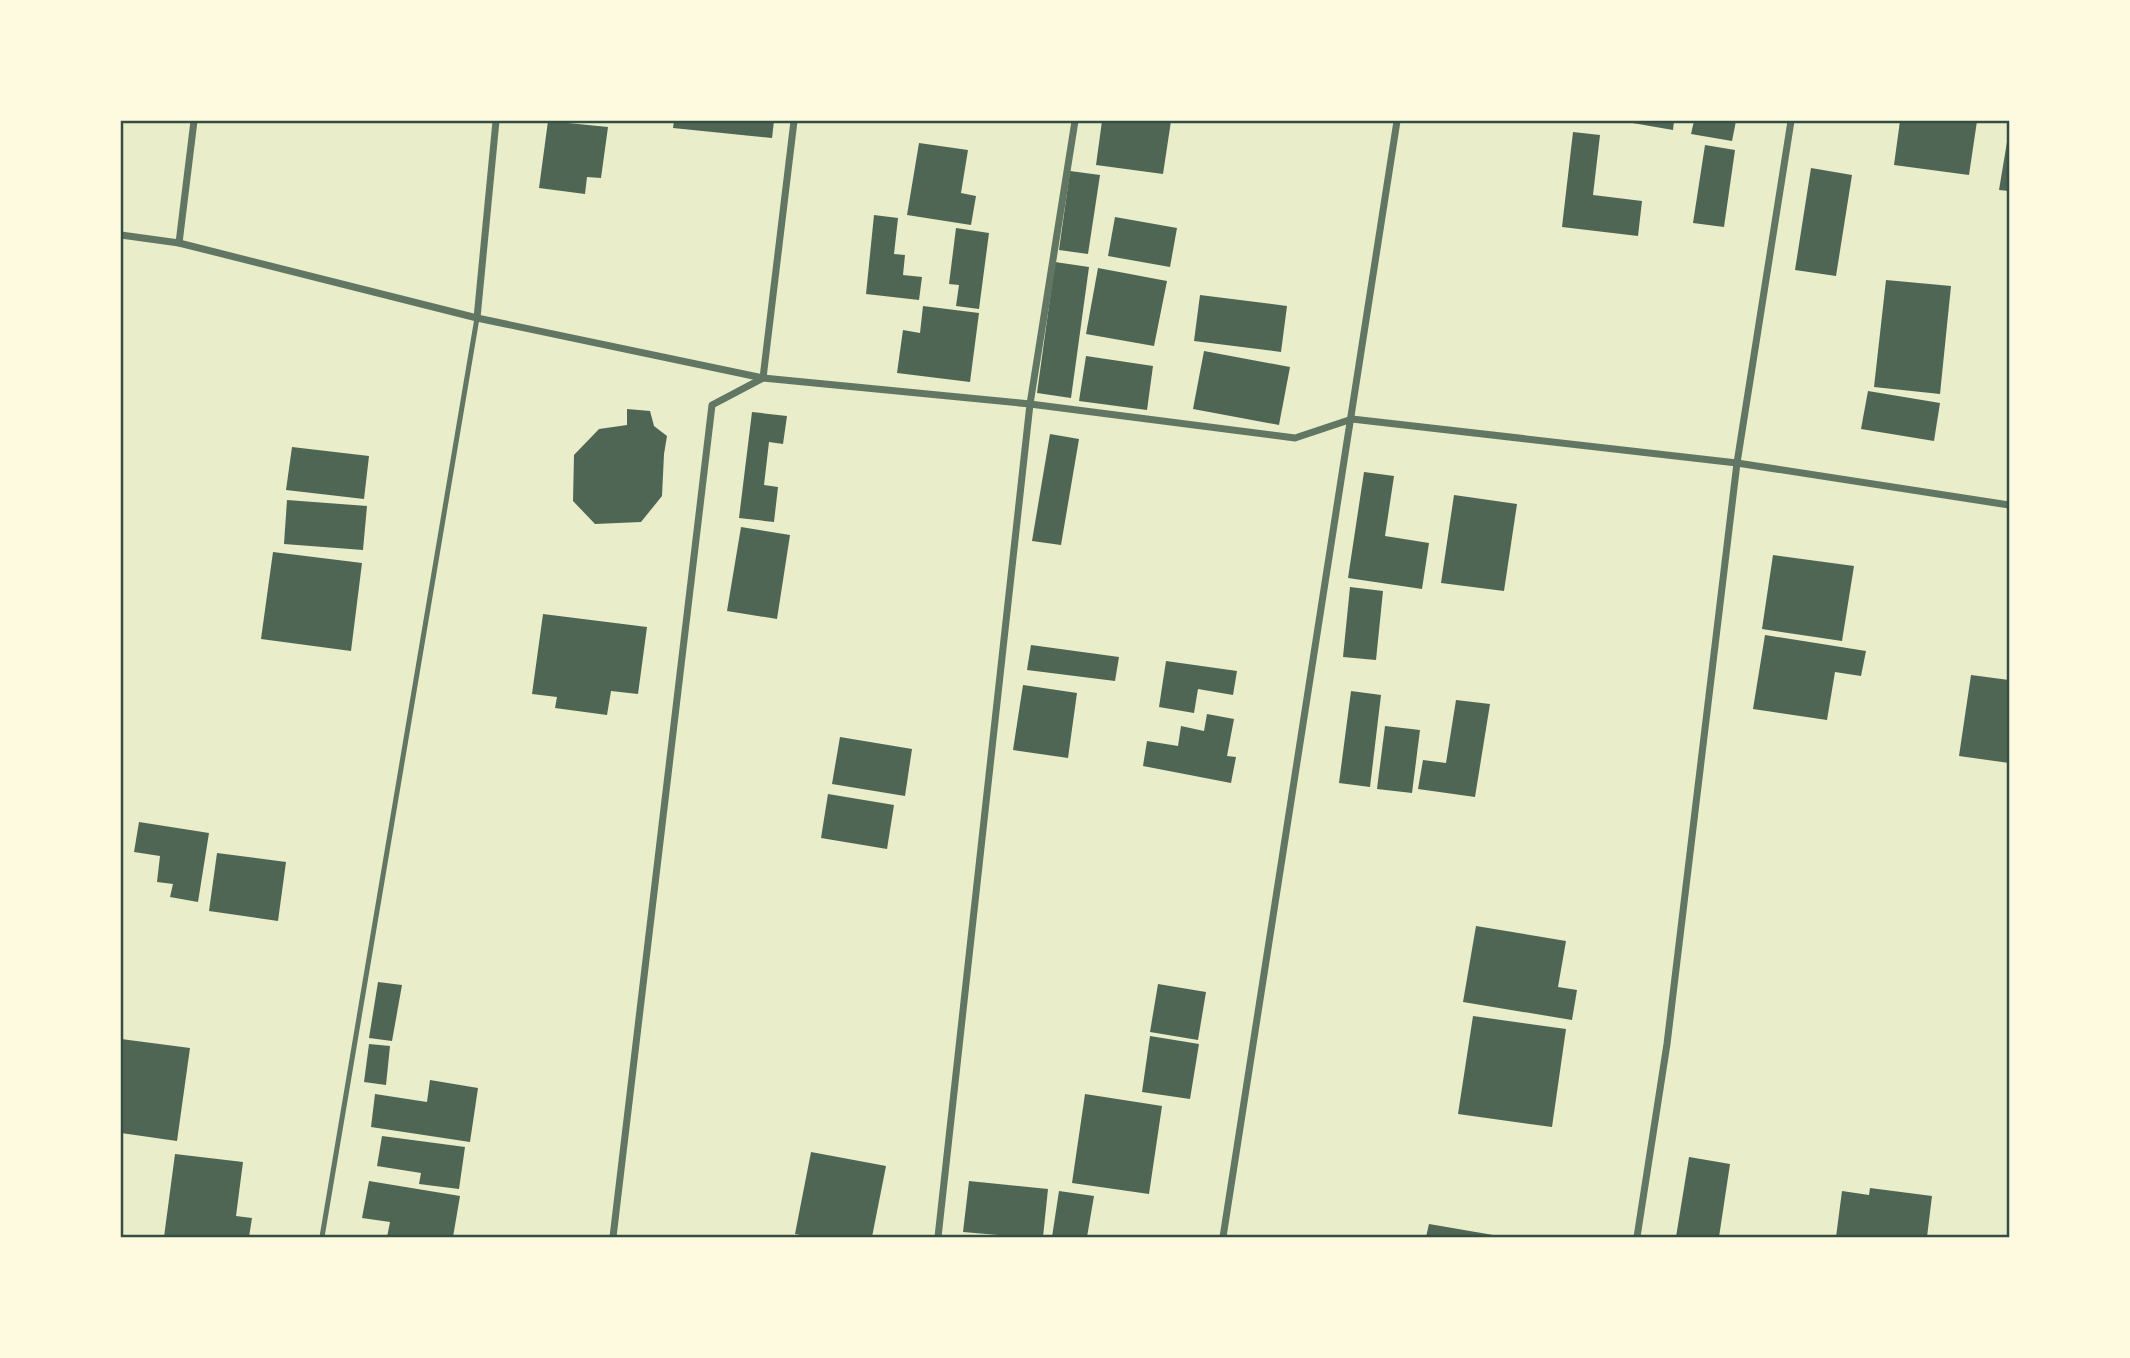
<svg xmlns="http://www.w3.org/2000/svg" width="2130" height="1358" font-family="Bitter,serif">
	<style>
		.building { fill: #4f6655 }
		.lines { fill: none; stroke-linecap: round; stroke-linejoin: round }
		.service { stroke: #617663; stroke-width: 5 }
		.minor { stroke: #617663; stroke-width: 7 }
		.neatline { fill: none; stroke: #344e41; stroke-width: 2.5 }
	</style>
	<rect width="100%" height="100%" fill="#e9edc9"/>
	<!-- building -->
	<g class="building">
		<polygon points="548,121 608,127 601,178 587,177 585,194 539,188"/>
		<polygon points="674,121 774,121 772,138 673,128"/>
		<polygon points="1102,121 1171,121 1163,174 1096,165"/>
		<polygon points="1621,121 1674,121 1673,130"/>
		<polygon points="1694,121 1736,121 1732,141 1691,134"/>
		<polygon points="1900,121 1977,121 1969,175 1894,165"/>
		<polygon points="1573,132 1600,135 1593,195 1642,201 1638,236 1562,227"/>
		<polygon points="2008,136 2009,136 2009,191 1999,190"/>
		<polygon points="919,143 968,150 961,193 976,196 971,225 907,215"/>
		<polygon points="1705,145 1735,150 1724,227 1693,223"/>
		<polygon points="1811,168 1852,175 1836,276 1795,270"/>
		<polygon points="1070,171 1100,175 1088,254 1059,250"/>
		<polygon points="874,215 898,218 894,254 905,255 903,275 922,277 919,300 866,294"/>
		<polygon points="1115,217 1177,228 1170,267 1108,256"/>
		<polygon points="956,228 989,233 979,309 956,306 959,285 949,284"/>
		<polygon points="1055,262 1089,267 1071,398 1037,393"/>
		<polygon points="1098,268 1167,281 1154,346 1086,334"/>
		<polygon points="1886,280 1951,286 1940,394 1874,387"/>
		<polygon points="1200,295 1287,306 1281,352 1194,341"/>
		<polygon points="923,306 979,313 970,382 897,373 903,330 920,333"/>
		<polygon points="1204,351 1290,367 1279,425 1193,409"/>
		<polygon points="1086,356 1153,366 1147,410 1079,401"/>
		<polygon points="1868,391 1940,403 1934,441 1861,429"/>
		<polygon points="627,409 650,411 654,426 667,436 664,454 662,496 641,522 595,524 573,501 574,455 599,429 627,425"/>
		<polygon points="752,412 787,416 783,444 769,442 764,485 778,487 774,522 739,518"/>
		<polygon points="1050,434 1079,439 1061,545 1032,541"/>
		<polygon points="292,447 369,456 364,499 286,490"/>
		<polygon points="1364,472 1394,476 1385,536 1429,543 1422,589 1348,578"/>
		<polygon points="1454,495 1517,504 1504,591 1441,583"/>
		<polygon points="287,500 367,506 363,550 284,544"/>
		<polygon points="741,527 790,535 777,619 727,611"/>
		<polygon points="273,552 362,563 351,651 261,639"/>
		<polygon points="1773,555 1854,566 1842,641 1762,629"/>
		<polygon points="1350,587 1383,591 1376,660 1343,657"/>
		<polygon points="543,614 647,627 638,694 611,691 607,715 555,708 557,697 532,694"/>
		<polygon points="1765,635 1866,651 1861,676 1835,672 1827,720 1753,709"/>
		<polygon points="1031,645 1119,657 1115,681 1027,670"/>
		<polygon points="1166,661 1237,671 1233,695 1198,689 1194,713 1159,707"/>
		<polygon points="1971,675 2009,680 2009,763 1959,756"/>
		<polygon points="1023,685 1077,693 1068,758 1013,750"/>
		<polygon points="1351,691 1381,695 1370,787 1339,783"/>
		<polygon points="1456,700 1490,704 1475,797 1418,789 1423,760 1446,763"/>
		<polygon points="1207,714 1234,719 1227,756 1236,757 1231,783 1143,766 1147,741 1178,746 1181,726 1204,731"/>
		<polygon points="1385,726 1420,730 1412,793 1377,789"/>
		<polygon points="840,737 912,749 905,796 832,784"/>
		<polygon points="828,794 894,805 887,849 821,838"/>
		<polygon points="139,822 209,833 198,902 170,897 173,884 157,882 160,856 134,852"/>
		<polygon points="217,853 286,862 278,921 209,911"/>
		<polygon points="1476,926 1566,941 1558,987 1577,990 1572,1020 1463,1002"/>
		<polygon points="378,982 402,985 392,1041 369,1038"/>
		<polygon points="1158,984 1206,992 1198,1040 1150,1032"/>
		<polygon points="1473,1016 1566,1029 1552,1127 1458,1114"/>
		<polygon points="1150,1036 1199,1044 1190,1099 1142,1092"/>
		<polygon points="121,1039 190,1048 177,1141 121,1133"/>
		<polygon points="369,1044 390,1046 386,1085 364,1082"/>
		<polygon points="430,1080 478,1088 470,1142 371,1127 375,1094 427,1102"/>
		<polygon points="1085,1094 1162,1106 1149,1194 1072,1183"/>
		<polygon points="382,1136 465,1147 459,1189 419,1184 421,1173 377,1166"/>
		<polygon points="811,1152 886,1166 872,1237 810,1237 795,1234"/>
		<polygon points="175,1154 243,1162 236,1216 252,1218 249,1237 164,1237"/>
		<polygon points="1689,1157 1730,1164 1719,1237 1676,1237"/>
		<polygon points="369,1181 460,1196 453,1237 387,1237 390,1222 362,1218"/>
		<polygon points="969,1181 1048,1189 1043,1237 998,1237 998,1235 963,1232"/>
		<polygon points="1870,1188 1932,1196 1927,1237 1836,1237 1842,1191 1869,1195"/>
		<polygon points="1059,1191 1094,1196 1087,1237 1052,1237"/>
		<polygon points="1429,1224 1499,1236 1498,1237 1426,1237"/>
	</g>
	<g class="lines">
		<!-- service -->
		<polyline class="service" points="322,1237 477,318"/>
		<!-- minor -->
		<g class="minor">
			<polyline points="121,235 179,243 477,318 763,378 1030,404 1295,438 1352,419 1737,463 2009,505"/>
			<polyline points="179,243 194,121"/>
			<polyline points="477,318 496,121"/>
			<polyline points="613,1237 712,405 763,378 794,121"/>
			<polyline points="938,1237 1030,404 1075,121"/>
			<polyline points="1223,1237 1397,121"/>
			<polyline points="1637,1237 1667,1044 1737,463 1791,121"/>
		</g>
	</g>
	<!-- border -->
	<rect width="2130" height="1358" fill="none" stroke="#fefae0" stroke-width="245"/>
	<rect x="122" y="122" width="1886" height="1114" class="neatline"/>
</svg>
